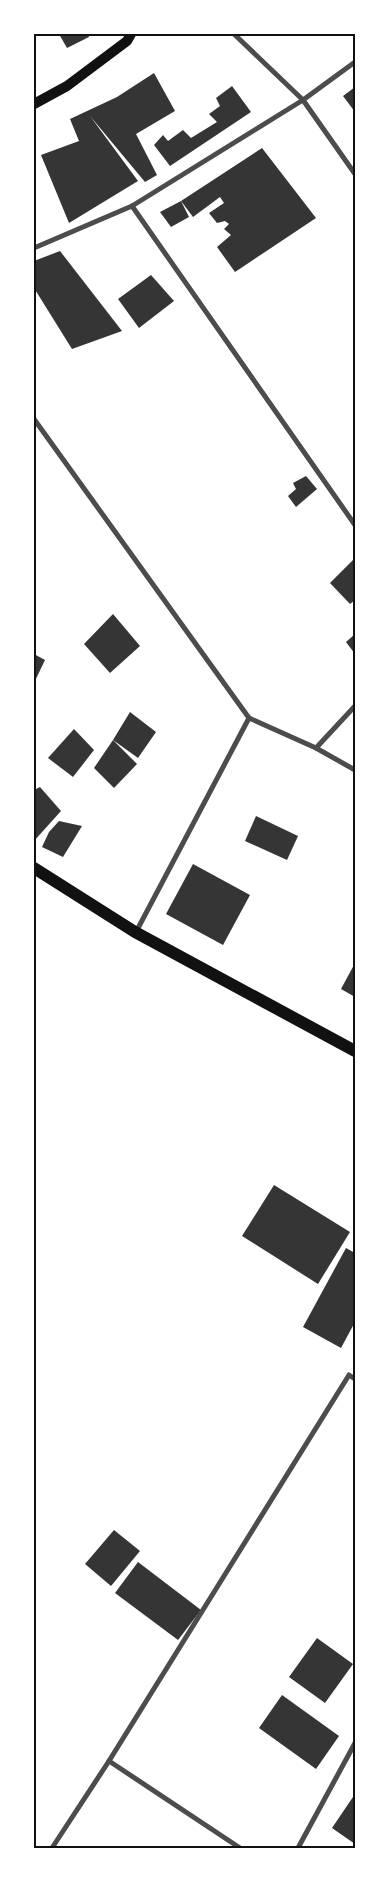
<svg xmlns="http://www.w3.org/2000/svg" width="389" height="1882" font-family="Raleway,sans-serif">
	<style>
		.building { fill: #353535 }
		.lines { fill: none; stroke-linecap: round; stroke-linejoin: round }
		.minor { stroke: #4c4c4c; stroke-width: 5 }
		.secondary { stroke: #111; stroke-width: 10 }
		.primary { stroke: #111; stroke-width: 12 }
		.neatline { fill: none; stroke: #111; stroke-width: 2 }
	</style>
	<rect width="100%" height="100%" fill="#fff"/>
	<!-- building -->
	<g class="building">
		<polygon points="59,34 88,34 89,37 67,48"/>
		<polygon points="154,73 175,111 136,134 157,175 145,182 90,116 138,181 69,223 41,155 79,141 70,119 117,97"/>
		<polygon points="232,86 251,112 170,166 154,145 163,135 168,141 183,130 191,138 217,122 209,114 220,106 216,98"/>
		<polygon points="355,87 355,112 343,96"/>
		<polygon points="262,148 316,218 235,272 217,247 231,235 224,229 229,224 225,221 217,223 209,213 224,203 220,197 193,217 181,201"/>
		<polygon points="181,201 189,217 171,227 160,212"/>
		<polygon points="60,251 122,331 72,349 34,288 34,261"/>
		<polygon points="151,275 174,301 139,328 118,299"/>
		<polygon points="306,476 317,489 296,507 288,496 296,489 293,483"/>
		<polygon points="355,558 355,600 350,604 330,583"/>
		<polygon points="113,614 140,646 110,673 84,644"/>
		<polygon points="355,634 355,654 346,642"/>
		<polygon points="34,654 45,660 34,683"/>
		<polygon points="130,712 156,732 138,758 113,740"/>
		<polygon points="74,729 94,750 73,777 48,758"/>
		<polygon points="113,740 137,764 114,788 94,768"/>
		<polygon points="40,787 61,811 34,841 34,790"/>
		<polygon points="256,816 298,836 287,860 245,841"/>
		<polygon points="59,821 82,826 63,857 42,847 49,832"/>
		<polygon points="193,864 250,895 223,945 166,914"/>
		<polygon points="355,963 355,997 341,989"/>
		<polygon points="274,1185 350,1232 318,1284 242,1236"/>
		<polygon points="346,1248 355,1253 355,1322 341,1348 303,1327"/>
		<polygon points="114,1530 140,1551 111,1586 85,1564"/>
		<polygon points="138,1562 201,1610 178,1640 115,1593"/>
		<polygon points="317,1638 353,1664 325,1703 289,1677"/>
		<polygon points="282,1695 339,1736 316,1769 259,1728"/>
		<polygon points="355,1794 355,1844 332,1828"/>
	</g>
	<g class="lines">
		<!-- minor -->
		<g class="minor">
			<polyline points="234,34 303,100 355,174"/>
			<polyline points="132,206 355,525"/>
			<polyline points="34,248 132,206 303,100 355,62"/>
			<polyline points="34,419 249,718 316,748 355,770"/>
			<polyline points="316,748 355,706"/>
			<polyline points="136,932 249,718"/>
			<polyline points="109,1761 240,1848"/>
			<polyline points="52,1848 109,1761 349,1375 355,1379"/>
			<polyline points="298,1848 355,1743"/>
		</g>
		<!-- secondary -->
		<polyline class="secondary" points="34,104 67,86 127,41 131,34"/>
		<!-- primary -->
		<polyline class="primary" points="34,868 135,932 355,1051"/>
	</g>
	<!-- border -->
	<rect width="389" height="1882" fill="none" stroke="#ffffff" stroke-width="70"/>
	<rect x="35" y="35" width="319" height="1812" class="neatline"/>
</svg>
